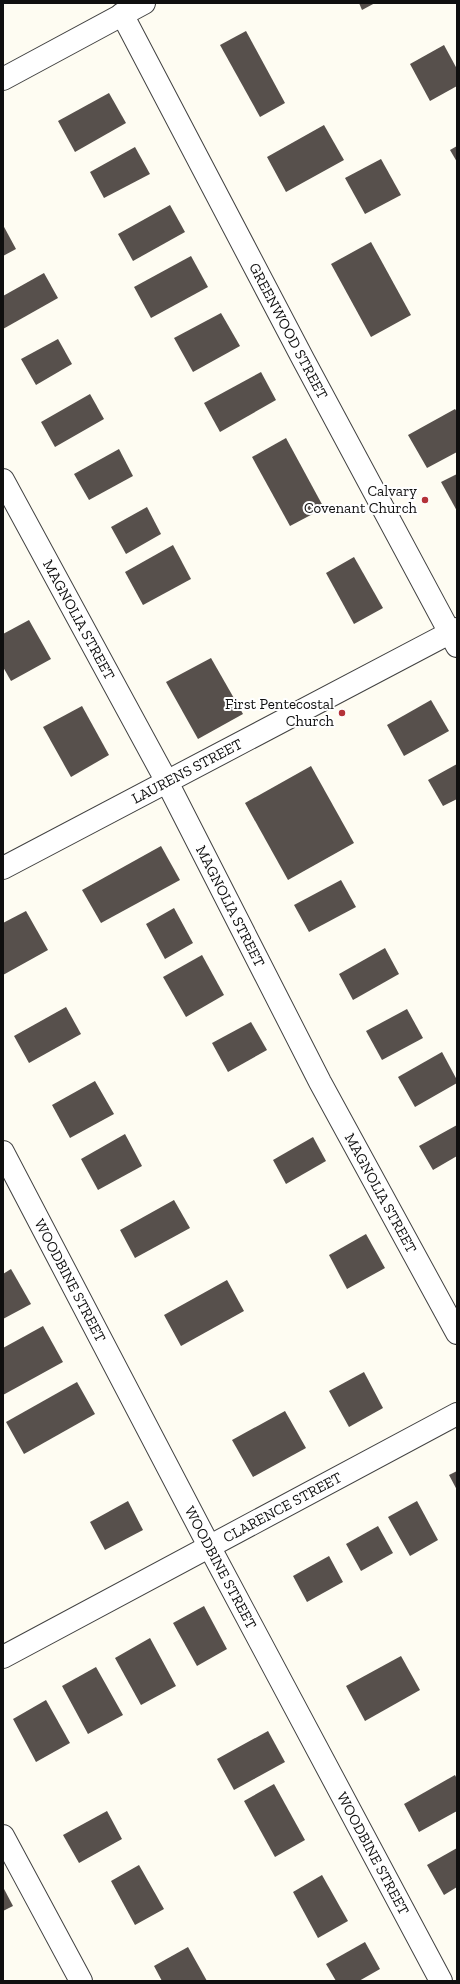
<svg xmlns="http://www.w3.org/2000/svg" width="460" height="1984" font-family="'Zilla Slab',serif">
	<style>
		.building { fill: #57504c }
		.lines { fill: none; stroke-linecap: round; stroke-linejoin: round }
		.minor-casing { stroke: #424242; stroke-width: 24 }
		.minor { stroke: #fff; stroke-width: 22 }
		.poi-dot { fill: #b43238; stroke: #fff; stroke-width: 1.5 }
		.labels { text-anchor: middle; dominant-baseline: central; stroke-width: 4; stroke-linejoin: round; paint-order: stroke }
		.street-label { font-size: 15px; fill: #0f0f0f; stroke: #fff }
		.poi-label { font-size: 15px; fill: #0f0f0f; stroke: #fff; text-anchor: end }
	</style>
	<rect width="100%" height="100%" fill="#fefcf2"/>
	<!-- building -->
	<g class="building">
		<polygon points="359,3 375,3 362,10"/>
		<polygon points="246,31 285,103 260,117 220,45"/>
		<polygon points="444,45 457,69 457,86 430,101 410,64"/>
		<polygon points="109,93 126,123 75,152 58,121"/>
		<polygon points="324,125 344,160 286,192 267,157"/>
		<polygon points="457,146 457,162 450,150"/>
		<polygon points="135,147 150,174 104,198 90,172"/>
		<polygon points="381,159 401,195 365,214 345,178"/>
		<polygon points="170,205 185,232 133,261 118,234"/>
		<polygon points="3,225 16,249 3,256"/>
		<polygon points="371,242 411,315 371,337 331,264"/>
		<polygon points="191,256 208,287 151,318 134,287"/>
		<polygon points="44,273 58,298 3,329 3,296"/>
		<polygon points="221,313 240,346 193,372 174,338"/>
		<polygon points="58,339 72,364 36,385 21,359"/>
		<polygon points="261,372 276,400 220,432 204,403"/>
		<polygon points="90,394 104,419 55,447 41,422"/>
		<polygon points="455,409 457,412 457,452 427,468 408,435"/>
		<polygon points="286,438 324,508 290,526 252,457"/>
		<polygon points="119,449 133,476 89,500 74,474"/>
		<polygon points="457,474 457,511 441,482"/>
		<polygon points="147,507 161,534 126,554 111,527"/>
		<polygon points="173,545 191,579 143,605 125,572"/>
		<polygon points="354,557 383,608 354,624 326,573"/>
		<polygon points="29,620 51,659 11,681 3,667 3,634"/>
		<polygon points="211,658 243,714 198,739 166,682"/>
		<polygon points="431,700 449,731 404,756 387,725"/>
		<polygon points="82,706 109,755 71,777 43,727"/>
		<polygon points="457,764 457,799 443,806 428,780"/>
		<polygon points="311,766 354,843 288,880 245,803"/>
		<polygon points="161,846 180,880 101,923 82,890"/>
		<polygon points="341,880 356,907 309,932 294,905"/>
		<polygon points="174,908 193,943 165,959 146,924"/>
		<polygon points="26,911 48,950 3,975 3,923"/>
		<polygon points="385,948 399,974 353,1000 339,974"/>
		<polygon points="202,955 224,995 186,1017 163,977"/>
		<polygon points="66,1007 81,1034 29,1063 14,1036"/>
		<polygon points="407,1009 423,1038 382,1060 366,1031"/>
		<polygon points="251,1022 267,1050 228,1072 212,1043"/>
		<polygon points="442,1052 457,1080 457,1083 415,1107 398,1077"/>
		<polygon points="95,1081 114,1114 70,1138 52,1105"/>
		<polygon points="457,1125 457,1156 433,1170 419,1146"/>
		<polygon points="125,1134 142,1166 98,1190 81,1159"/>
		<polygon points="313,1137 326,1161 286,1184 273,1160"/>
		<polygon points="174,1200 190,1228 135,1258 120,1230"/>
		<polygon points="366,1234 385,1268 347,1289 329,1255"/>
		<polygon points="11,1269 31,1304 3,1319 3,1274"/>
		<polygon points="227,1280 244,1311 181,1346 164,1315"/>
		<polygon points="43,1326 63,1362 3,1395 3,1348"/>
		<polygon points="364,1372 383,1408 349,1427 329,1391"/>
		<polygon points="77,1382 95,1414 24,1454 6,1422"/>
		<polygon points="285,1411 306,1448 253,1477 232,1440"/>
		<polygon points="457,1471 457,1490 449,1475"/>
		<polygon points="128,1501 143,1530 105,1550 90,1522"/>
		<polygon points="417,1501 438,1540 410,1556 388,1517"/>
		<polygon points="378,1526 393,1553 361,1571 346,1544"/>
		<polygon points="329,1556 343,1582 307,1602 293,1576"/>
		<polygon points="204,1606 227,1649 197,1666 173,1623"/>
		<polygon points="150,1638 176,1686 141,1705 115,1658"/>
		<polygon points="401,1656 420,1690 365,1721 346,1686"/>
		<polygon points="96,1667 123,1715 88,1734 62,1686"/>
		<polygon points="46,1700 70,1743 36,1762 13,1719"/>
		<polygon points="268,1731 285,1762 234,1790 217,1759"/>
		<polygon points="455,1775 457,1779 457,1811 419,1832 404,1804"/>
		<polygon points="274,1784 305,1840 275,1857 244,1801"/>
		<polygon points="107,1811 122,1839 79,1863 63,1835"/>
		<polygon points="457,1848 457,1887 444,1895 427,1865"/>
		<polygon points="139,1865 164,1909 135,1925 111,1881"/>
		<polygon points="322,1875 348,1921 318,1938 293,1892"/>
		<polygon points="3,1887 13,1906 3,1911"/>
		<polygon points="365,1942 380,1969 359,1981 336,1981 326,1964"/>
		<polygon points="188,1947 207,1981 162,1981 154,1966"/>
	</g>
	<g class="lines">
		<defs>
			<g id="minor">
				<path id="s1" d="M122,14L303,359L457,646"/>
				<polyline points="3,79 144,3"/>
				<path id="s2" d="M3,480L167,782L320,1082L457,1333"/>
				<path id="s3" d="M3,868L457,629"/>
				<path id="s4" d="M3,1152L209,1546L441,1981"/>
				<path id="s5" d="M3,1657L457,1414"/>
				<polyline points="3,1836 81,1981"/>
			</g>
		</defs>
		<!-- minor casing -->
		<use href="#minor" class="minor-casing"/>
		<!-- minor -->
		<use href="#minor" class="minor"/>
	</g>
	<!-- markers -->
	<g class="poi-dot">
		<circle cx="425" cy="500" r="4"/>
		<circle cx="342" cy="713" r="4"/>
	</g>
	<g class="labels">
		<!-- street labels -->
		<g class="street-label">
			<text stroke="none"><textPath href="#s1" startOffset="358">GREENWOOD STREET</textPath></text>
			<text stroke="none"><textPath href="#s2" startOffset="159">MAGNOLIA STREET</textPath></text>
			<text stroke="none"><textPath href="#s3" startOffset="208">LAURENS STREET</textPath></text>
			<text stroke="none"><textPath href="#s2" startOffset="483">MAGNOLIA STREET</textPath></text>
			<text stroke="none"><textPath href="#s2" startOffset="807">MAGNOLIA STREET</textPath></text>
			<text stroke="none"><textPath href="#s4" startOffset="145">WOODBINE STREET</textPath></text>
			<text stroke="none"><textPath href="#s5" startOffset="317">CLARENCE STREET</textPath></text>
			<text stroke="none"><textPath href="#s4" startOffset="469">WOODBINE STREET</textPath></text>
			<text stroke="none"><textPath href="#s4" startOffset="793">WOODBINE STREET</textPath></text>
		</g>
		<!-- poi labels -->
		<g class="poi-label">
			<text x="417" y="491">Calvary<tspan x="417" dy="17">Covenant Church</tspan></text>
			<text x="334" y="704">First Pentecostal<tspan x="334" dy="17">Church</tspan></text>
		</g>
	</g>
	<!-- border -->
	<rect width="460" height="1984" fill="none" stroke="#0f0f0f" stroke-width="8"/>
</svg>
